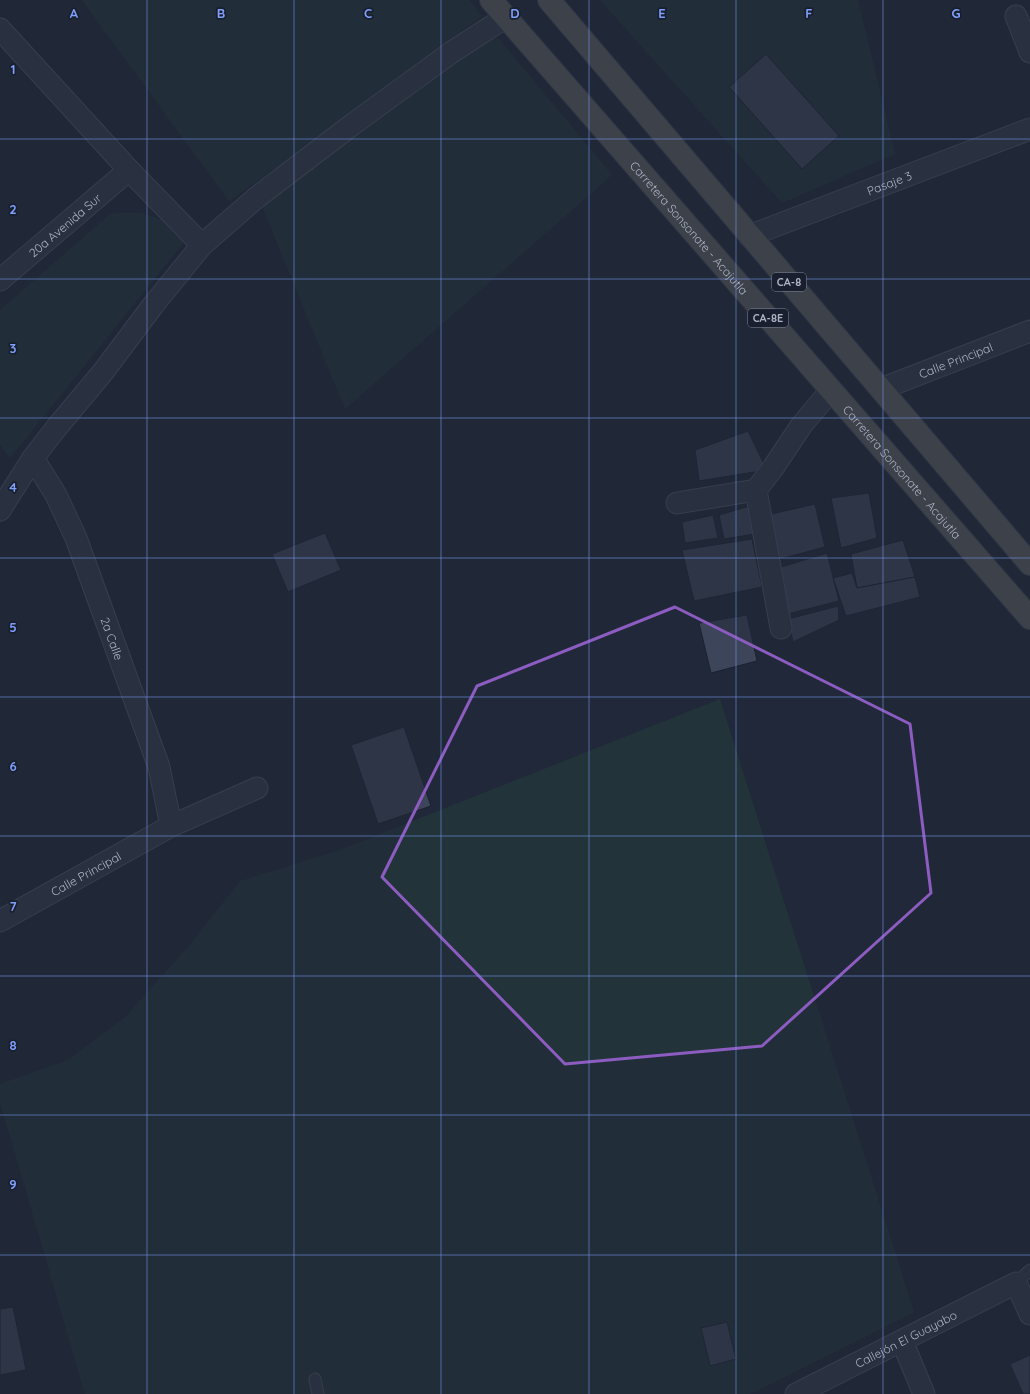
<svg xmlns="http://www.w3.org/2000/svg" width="1030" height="1394" font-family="Quicksand,sans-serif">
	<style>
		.green { fill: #22343a; fill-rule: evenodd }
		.building { fill: #3c4559; stroke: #1b2130 }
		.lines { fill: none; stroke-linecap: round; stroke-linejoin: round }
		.service-casing { stroke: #515767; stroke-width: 13 }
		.minor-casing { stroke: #515767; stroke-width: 23 }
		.trunk-casing { stroke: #3e4454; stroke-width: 24 }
		.service { stroke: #343a4a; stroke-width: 11 }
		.minor { stroke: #343a4a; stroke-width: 21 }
		.trunk { stroke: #61605d; stroke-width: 22 }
		.marked { fill: none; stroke: #8d5cc1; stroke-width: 3; stroke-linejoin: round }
		.grid { fill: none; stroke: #7e9ffb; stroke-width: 1; stroke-opacity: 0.55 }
		.labels { text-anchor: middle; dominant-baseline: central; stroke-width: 3.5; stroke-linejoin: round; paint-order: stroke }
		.shield { fill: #191f2e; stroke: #818798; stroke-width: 1 }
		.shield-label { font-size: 11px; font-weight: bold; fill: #aeb4c6 }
		.street-label { font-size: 12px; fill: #aeb4c6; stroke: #191f2e }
		.grid-label { font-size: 13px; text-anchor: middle; font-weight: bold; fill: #7e9ffb; stroke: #191f2e; stroke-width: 3.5; stroke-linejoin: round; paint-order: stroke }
	</style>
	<rect width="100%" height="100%" fill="#202839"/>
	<!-- green -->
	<g class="green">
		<polygon points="82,0 469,0 482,16 310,144 229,201"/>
		<path d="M600,0H858L895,154L782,203ZM766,54L839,136L801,168L729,87Z"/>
		<polygon points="485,38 499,39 612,175 345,409 260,201"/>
		<polygon points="120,213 142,213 164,221 185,241 10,458 0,445 0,310 110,214"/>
		<polygon points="720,699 914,1312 750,1394 85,1394 0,1102 0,1084 68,1060 125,1017 188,947 240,881 337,851"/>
	</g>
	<!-- building -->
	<g class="building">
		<polygon points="766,54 839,136 802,169 729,87"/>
		<polygon points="748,431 767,470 699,481 695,450"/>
		<polygon points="869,493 877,538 841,548 831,498"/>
		<polygon points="815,504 825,547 780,559 767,515"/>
		<polygon points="753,505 761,533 724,539 719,515"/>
		<polygon points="713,515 718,538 685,543 682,522"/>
		<polygon points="325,533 341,570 288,592 272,554"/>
		<polygon points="752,539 762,587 694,601 682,550"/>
		<polygon points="903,540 915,577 857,588 851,554"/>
		<polygon points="827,553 839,601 788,614 778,568"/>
		<polygon points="852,573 857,588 915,577 920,597 846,616 833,578"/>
		<polygon points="838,606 839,620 793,642 788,619"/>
		<polygon points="747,615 757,661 711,673 699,623"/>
		<polygon points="404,727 431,806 378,824 351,745"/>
		<polygon points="13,1307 26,1370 0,1375 0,1309"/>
		<polygon points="727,1322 736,1359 710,1366 701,1328"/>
		<polygon points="1030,1355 1030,1394 1023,1394 1010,1364"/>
	</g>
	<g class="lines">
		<defs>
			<g id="service">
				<polyline points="1016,1283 1030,1270"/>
				<polyline points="315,1379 318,1394"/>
			</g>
			<g id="minor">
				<polyline points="1016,16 1030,52"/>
				<polyline points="0,29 129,170 202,245"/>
				<path id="s1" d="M749,236L1030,129"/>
				<path id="s2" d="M0,280L129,170"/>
				<path id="s3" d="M881,389L1030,331"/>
				<path id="s4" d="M33,458L56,495L76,538L159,767L171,826"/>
				<polyline points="756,490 781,628"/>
				<polyline points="677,503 756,490 773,468 801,426 831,390"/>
				<polyline points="0,510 33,458 57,427 103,372 154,304 202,245 256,198 353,124 452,52 506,17"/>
				<path id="s5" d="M0,921L171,826L257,788"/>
				<polyline points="902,1341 924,1394"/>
				<path id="s6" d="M796,1394L1016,1283L1030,1314"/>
			</g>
			<g id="trunk">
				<path id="s7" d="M491,0L1030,618"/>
				<polyline points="549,0 1030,564"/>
			</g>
		</defs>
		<!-- service casing -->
		<use href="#service" class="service-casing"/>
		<!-- minor casing -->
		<use href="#minor" class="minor-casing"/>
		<!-- trunk casing -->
		<use href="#trunk" class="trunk-casing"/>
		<!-- service -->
		<use href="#service" class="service"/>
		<!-- minor -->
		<use href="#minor" class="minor"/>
		<!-- trunk -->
		<use href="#trunk" class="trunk"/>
	</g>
	<!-- marked area -->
	<path d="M0 0H1030V1394H0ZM675,607L910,724L931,893L762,1046L565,1064L382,877L477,686Z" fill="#202839" fill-opacity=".55" fill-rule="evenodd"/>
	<path class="marked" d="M675,607L910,724L931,893L762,1046L565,1064L382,877L477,686Z"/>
	<!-- grid -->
	<path class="grid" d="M147,0V1394M294,0V1394M441,0V1394M589,0V1394M736,0V1394M883,0V1394M0,139H1030M0,279H1030M0,418H1030M0,558H1030M0,697H1030M0,836H1030M0,976H1030M0,1115H1030M0,1255H1030"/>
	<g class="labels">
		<!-- shield labels -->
		<g class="shield">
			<rect x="772" y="273" width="34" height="18" rx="3"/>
			<rect x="748" y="309" width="40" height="18" rx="3"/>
		</g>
		<g class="shield-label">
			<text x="789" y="282">CA-8</text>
			<text x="768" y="318">CA-8E</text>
		</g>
		<!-- street labels -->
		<g class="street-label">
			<text stroke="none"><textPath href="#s1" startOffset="150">Pasaje 3</textPath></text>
			<text stroke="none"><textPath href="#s2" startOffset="85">20a Avenida Sur</textPath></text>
			<text stroke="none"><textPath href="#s7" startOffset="302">Carretera Sonsonate - Acajutla</textPath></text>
			<text stroke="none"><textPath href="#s3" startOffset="80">Calle Principal</textPath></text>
			<text stroke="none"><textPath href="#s7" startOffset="626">Carretera Sonsonate - Acajutla</textPath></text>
			<text stroke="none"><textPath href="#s4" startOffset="198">2a Calle</textPath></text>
			<text stroke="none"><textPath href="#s5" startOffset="98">Calle Principal</textPath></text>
			<text stroke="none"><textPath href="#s6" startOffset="123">Callejón El Guayabo</textPath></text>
		</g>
	</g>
	<g class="grid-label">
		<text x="74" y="18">A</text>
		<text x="221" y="18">B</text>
		<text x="368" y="18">C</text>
		<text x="515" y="18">D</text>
		<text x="662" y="18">E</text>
		<text x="809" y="18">F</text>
		<text x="956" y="18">G</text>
		<text x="13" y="74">1</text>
		<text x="13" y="214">2</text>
		<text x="13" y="353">3</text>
		<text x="13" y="492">4</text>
		<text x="13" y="632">5</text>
		<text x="13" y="771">6</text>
		<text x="13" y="911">7</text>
		<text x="13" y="1050">8</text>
		<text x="13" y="1189">9</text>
	</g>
</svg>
